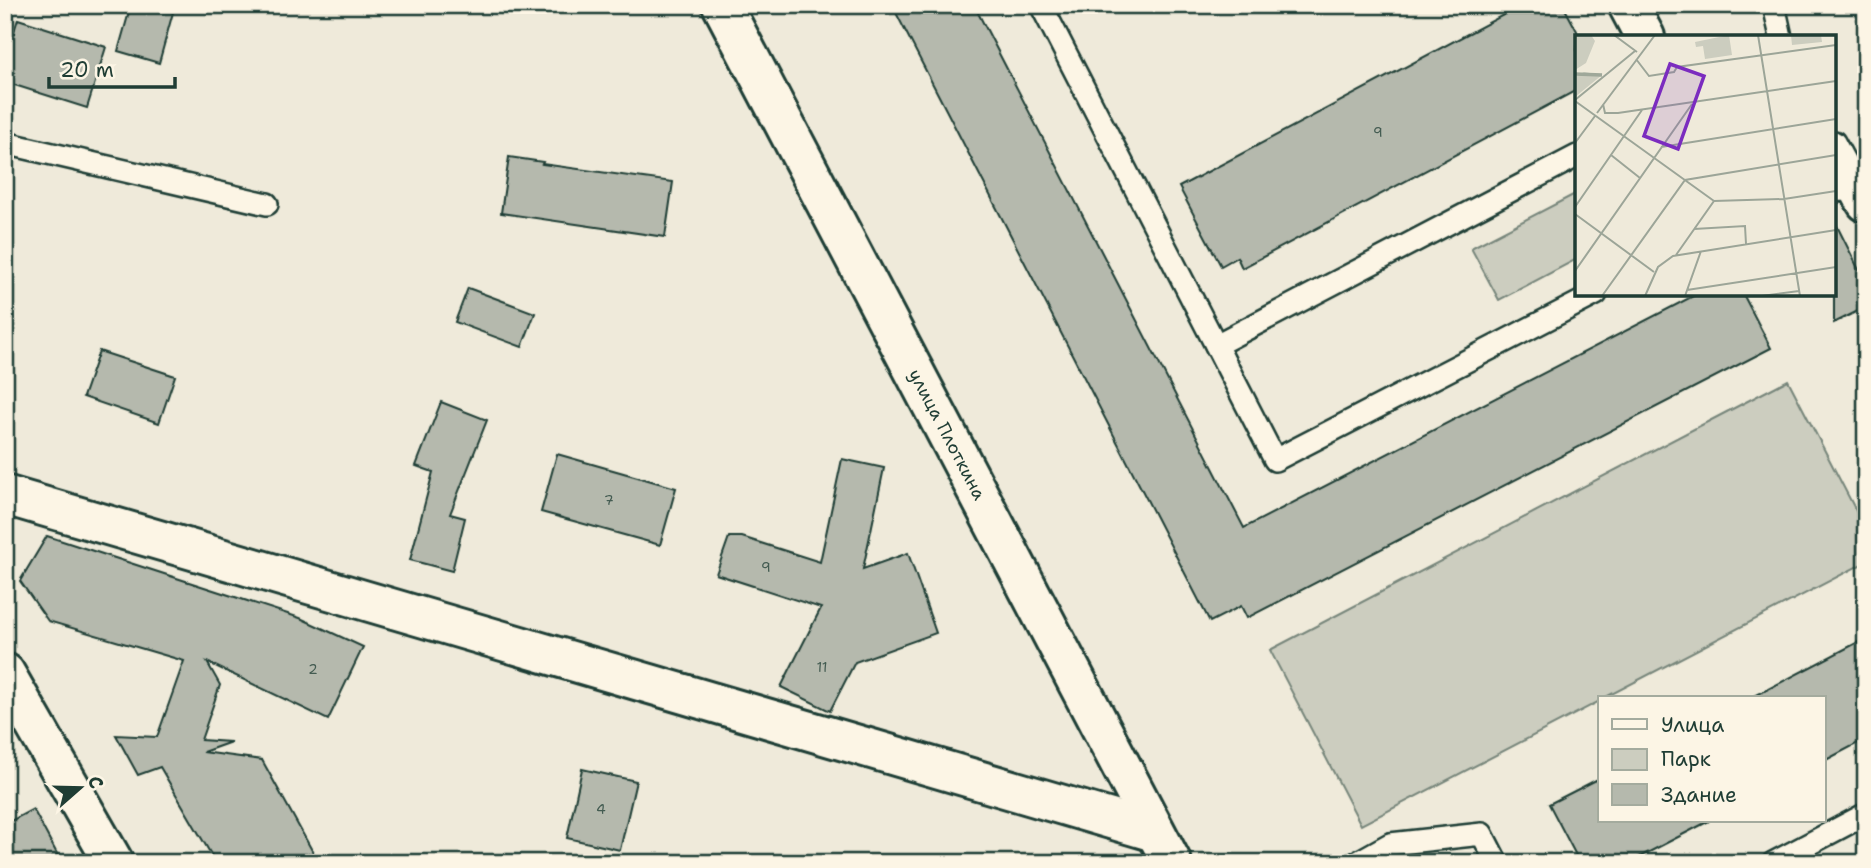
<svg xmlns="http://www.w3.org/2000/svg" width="1871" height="868" font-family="'Shantell Sans',sans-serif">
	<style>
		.green { fill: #cccdbf; stroke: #76857a; stroke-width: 2 }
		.building { fill: #b5b9ad; stroke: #1f3d34; stroke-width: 2 }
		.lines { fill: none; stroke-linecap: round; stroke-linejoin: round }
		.service-casing { stroke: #1f3d34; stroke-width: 26 }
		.minor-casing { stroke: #1f3d34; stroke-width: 44 }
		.tertiary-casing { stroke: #1f3d34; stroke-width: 44 }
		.service { stroke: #fcf5e5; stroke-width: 21 }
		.minor { stroke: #fcf5e5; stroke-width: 38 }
		.tertiary { stroke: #fcf5e5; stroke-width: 38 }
		.labels { text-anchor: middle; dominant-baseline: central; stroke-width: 6; stroke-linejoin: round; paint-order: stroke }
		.number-label { font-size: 14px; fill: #445c52 }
		.street-label { font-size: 18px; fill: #1f3d34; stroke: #fcf5e5 }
		.inset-river { fill: none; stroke: #9fa89a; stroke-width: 3.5 }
		.inset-road { fill: none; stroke: #9ca598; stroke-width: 2 }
		.view { fill: #7b2cbf; fill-opacity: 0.15; stroke: #7b2cbf; stroke-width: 3.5 }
		.inset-edge { fill: none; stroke: #1f3d34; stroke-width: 3.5 }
	</style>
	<rect width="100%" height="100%" fill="#efeada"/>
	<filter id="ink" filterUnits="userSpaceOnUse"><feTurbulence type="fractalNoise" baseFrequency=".0143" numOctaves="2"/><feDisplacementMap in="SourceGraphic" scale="14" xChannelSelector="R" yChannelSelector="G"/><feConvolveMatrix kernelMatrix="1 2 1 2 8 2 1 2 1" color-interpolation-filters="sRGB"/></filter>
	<g filter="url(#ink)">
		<!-- green -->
		<g class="green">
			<polygon points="1577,193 1577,259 1499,300 1471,248"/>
			<polygon points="1788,380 1866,530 1866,562 1604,698 1600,698 1600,701 1361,825 1270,650"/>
		</g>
		<!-- building -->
		<g class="building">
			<polygon points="131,5 175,5 159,63 118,51"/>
			<polygon points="892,5 974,5 1244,528 1697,294 1743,294 1771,348 1247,618 1241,606 1210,622"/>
			<polygon points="1522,5 1563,5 1577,31 1577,90 1242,268 1237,257 1221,266 1179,187"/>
			<polygon points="18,19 106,47 87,108 5,82 5,59"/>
			<polygon points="509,157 543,162 542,164 673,182 665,237 501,213"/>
			<polygon points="1834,220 1866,284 1866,307 1834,323"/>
			<polygon points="468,288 535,313 522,347 455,322"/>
			<polygon points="99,351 175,376 159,423 83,397"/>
			<polygon points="441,402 487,420 450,514 465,518 452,571 410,560 433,472 416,466"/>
			<polygon points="557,454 676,488 660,545 541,512"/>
			<polygon points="842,459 884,468 863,569 908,553 936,633 855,662 830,711 781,687 821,608 716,574 729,537 742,537 820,562"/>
			<polygon points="47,536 300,618 363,647 328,720 207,662 220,685 201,740 231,742 203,752 262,760 319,863 216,863 160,767 138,775 116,735 157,737 184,661 48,621 20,581"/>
			<polygon points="1866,638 1866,739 1824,761 1824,698 1751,698"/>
			<polygon points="582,769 636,781 620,850 567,838"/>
			<polygon points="1600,778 1600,821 1709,821 1628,863 1580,863 1549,804"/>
			<polygon points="33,809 62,863 5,863 5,824"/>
		</g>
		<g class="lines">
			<defs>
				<g id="service">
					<polyline points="1041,5 1275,460 1596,294"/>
					<polyline points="1774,5 1781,37"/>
					<polyline points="1834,142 1855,181"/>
					<polyline points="5,143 267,204"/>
					<polyline points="1216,345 1577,156"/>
					<polyline points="1356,863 1390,844 1482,834 1497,863"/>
					<polyline points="1773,863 1866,814"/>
				</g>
				<g id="minor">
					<polyline points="1628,5 1645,37"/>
					<polyline points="1834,182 1855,181 1866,202"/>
					<polyline points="5,495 1155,832"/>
					<polyline points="5,673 114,863"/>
				</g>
				<g id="tertiary">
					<path id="s1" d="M722,5L1172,863"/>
				</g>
			</defs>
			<!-- service casing -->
			<use href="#service" class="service-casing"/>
			<!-- minor casing -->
			<use href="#minor" class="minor-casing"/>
			<!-- tertiary casing -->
			<use href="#tertiary" class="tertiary-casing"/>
			<!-- service -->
			<use href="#service" class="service"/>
			<!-- minor -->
			<use href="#minor" class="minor"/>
			<!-- tertiary -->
			<use href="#tertiary" class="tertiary"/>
		</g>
	</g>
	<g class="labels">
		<!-- number labels -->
		<g class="number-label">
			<text x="1378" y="132">9</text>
			<text x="609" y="500">7</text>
			<text x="766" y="567">9</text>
			<text x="822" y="667">11</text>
			<text x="313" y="669">2</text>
			<text x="601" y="809">4</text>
		</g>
		<!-- street labels -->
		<g class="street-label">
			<text stroke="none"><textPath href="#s1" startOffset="485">улица Плоткина</textPath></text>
		</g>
	</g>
	<!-- overview -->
	<g transform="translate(1575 35)">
		<rect width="261" height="261" fill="#efeada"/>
		<path d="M0,0H16L20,6L11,28L0,35ZM154,0L157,20L130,24L128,11L121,12L120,7ZM216,0H246L247,7L217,10ZM9,37L27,40L0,62V42Z" fill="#cccdbf"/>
		<path class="inset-river" d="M0,39L27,40"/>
		<path class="inset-road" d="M39,0L62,17M112,0H139M183,0L225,261M61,24L74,41L99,37L102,32L261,10M0,65L60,16M0,66L139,166M28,69L30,78H43L261,46M22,78L80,0M0,108L20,81M86,112L261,84M36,120L65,143M0,172L67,75M0,179L79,237M119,194L170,191L171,209M101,220L139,166L209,164L261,156M0,236L117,69M112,255L261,232M27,261L110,145L261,120M70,261L83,232L98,221L261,195M110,261L126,216M187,261L224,256"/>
		<path class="view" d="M95,29L129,41L103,114L69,101Z"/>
		<rect width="261" height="261" class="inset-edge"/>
	</g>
	<!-- margin -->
	<rect width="1871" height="868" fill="none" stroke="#fcf5e5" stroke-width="28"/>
	<rect x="14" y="14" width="1843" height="840" fill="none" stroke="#1f3d34" stroke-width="2.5" filter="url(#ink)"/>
	<!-- legend -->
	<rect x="1598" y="696" width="228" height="126" fill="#fcf5e5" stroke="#a4ab9e" stroke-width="2"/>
	<rect x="1612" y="719" width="35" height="10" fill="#fcf5e5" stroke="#a4ab9e" stroke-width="2"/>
	<text x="1661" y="732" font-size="21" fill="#1f3d34">Улица</text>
	<rect x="1612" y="749" width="35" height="21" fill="#cccdbf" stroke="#a4ab9e" stroke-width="2"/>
	<text x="1661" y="766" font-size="21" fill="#1f3d34">Парк</text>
	<rect x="1612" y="784" width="35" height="21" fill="#b5b9ad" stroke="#a4ab9e" stroke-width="2"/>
	<text x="1661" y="802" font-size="21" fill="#1f3d34">Здание</text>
	<!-- north arrow -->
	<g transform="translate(80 788) rotate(70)" stroke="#fcf5e5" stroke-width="5" paint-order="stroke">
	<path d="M0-5L12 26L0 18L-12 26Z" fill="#1f3d34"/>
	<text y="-10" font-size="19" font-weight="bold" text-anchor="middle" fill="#1f3d34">С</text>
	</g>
	<!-- scale -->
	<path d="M49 77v10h126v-10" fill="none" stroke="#1f3d34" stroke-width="3.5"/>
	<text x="60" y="77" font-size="21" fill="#1f3d34" stroke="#fcf5e5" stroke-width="5" paint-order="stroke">20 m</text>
</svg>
